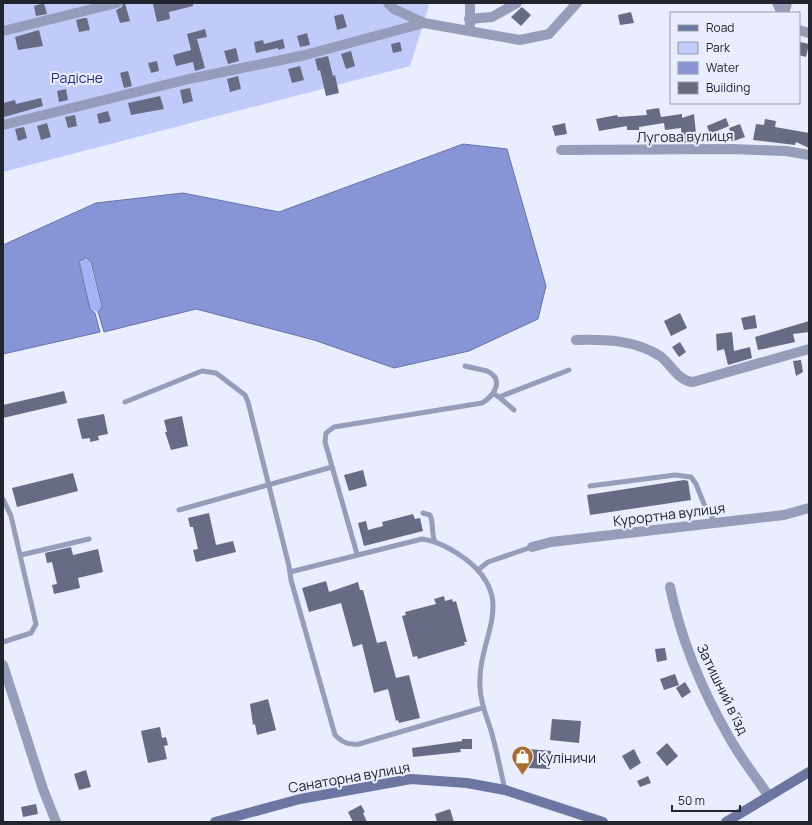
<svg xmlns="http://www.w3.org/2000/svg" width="812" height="825" font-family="Manrope,sans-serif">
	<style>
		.green { fill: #c0cbfa }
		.forest { fill: #a4b3f5 }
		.water { fill: #8795d6; stroke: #6973a4 }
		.building { fill: #676c84 }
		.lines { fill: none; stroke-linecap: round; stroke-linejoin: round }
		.lane { stroke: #969dba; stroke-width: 5 }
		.street { stroke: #969dba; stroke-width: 10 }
		.secondary { stroke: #6c76a0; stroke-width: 10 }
		.labels { text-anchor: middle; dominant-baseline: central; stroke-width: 4; stroke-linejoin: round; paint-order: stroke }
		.park-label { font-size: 14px; fill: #262b76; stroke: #e9edfd }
		.street-label { font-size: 14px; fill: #22252e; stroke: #e9edfd }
		.poi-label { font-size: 14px; fill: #22252e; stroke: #e9edfd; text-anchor: start }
	</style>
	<rect width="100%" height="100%" fill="#e9edfd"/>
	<!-- green -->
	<polygon class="green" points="3,3 427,3 429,6 410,66 3,172"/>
	<!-- forest -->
	<polygon class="forest" points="83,259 88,260 90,262 101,306 101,309 97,312 90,309 80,265"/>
	<!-- water -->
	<polygon class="water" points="463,144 507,149 546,286 538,319 469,351 394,368 314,340 196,309 104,332 98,312 102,307 91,262 86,258 80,261 80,266 90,309 95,313 100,332 3,354 3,245 96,203 183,193 279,212"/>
	<!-- building -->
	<g class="building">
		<polygon points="44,3 47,14 36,16 34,6"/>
		<polygon points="123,3 125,3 130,21 120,23 116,10 122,7"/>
		<polygon points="159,3 193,3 193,6 169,12 170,19 157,22 153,4"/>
		<polygon points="522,7 531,15 521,26 511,17"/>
		<polygon points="631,12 634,23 620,25 618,15"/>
		<polygon points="343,14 347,27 337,30 334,16"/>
		<polygon points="84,18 87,18 90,30 79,32 76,20"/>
		<polygon points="205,29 207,37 197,39 205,68 195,71 193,62 176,66 173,55 191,50 187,34"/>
		<polygon points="39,30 43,46 18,50 15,37"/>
		<polygon points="307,33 310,45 300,47 297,36"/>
		<polygon points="283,39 285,48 278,50 278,48 256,53 254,42 263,40 264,44"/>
		<polygon points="400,42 402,51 393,53 391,44"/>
		<polygon points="800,42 809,44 806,57 799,55"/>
		<polygon points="236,48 239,61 228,64 224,51"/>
		<polygon points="351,51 355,66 346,69 341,54"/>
		<polygon points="328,56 333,76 335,75 339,93 326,96 320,70 318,71 315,59"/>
		<polygon points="157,61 159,71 151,73 148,63"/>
		<polygon points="300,66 304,80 292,83 288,69"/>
		<polygon points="128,71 132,86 124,88 120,73"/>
		<polygon points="238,76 241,89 230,92 227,79"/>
		<polygon points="190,88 193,101 183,104 180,90"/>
		<polygon points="66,89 68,100 59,102 57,91"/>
		<polygon points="160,96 164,109 131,115 128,103"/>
		<polygon points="41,98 43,106 4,117 3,103 15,100 16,104"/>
		<polygon points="659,108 661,117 682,114 682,118 694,114 697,143 682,143 681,128 665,130 664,123 639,127 639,130 627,130 627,126 599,131 596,119 617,115 618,117 647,115 646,110"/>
		<polygon points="108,111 111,121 99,124 97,114"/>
		<polygon points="75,115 77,126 68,128 65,117"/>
		<polygon points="726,118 729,126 710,134 707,126"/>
		<polygon points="765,119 776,121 775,127 809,133 809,148 796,142 795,145 753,140 756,124 764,125"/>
		<polygon points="47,123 51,137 41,140 37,126"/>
		<polygon points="565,123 567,134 555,136 552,126"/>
		<polygon points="740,124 745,137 734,141 729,128"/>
		<polygon points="24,127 27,138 18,141 15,129"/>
		<polygon points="680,313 687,328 671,336 664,321"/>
		<polygon points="755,315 757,328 744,330 741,318"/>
		<polygon points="809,321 809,332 793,334 795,342 758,350 755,337"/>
		<polygon points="732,332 734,351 750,347 752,358 728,365 724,349 717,351 716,334"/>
		<polygon points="680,342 686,352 679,357 672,347"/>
		<polygon points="801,360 803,372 796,376 793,361"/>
		<polygon points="64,391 67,403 3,418 3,405"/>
		<polygon points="104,414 108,434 98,436 99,440 90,442 90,438 82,439 77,419"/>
		<polygon points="182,416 188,446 171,450 165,432 167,432 164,420"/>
		<polygon points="363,470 367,486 349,491 344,475"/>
		<polygon points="73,473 78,491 17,507 12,488"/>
		<polygon points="684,480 688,481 691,500 590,515 587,495"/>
		<polygon points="209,513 216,545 233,541 236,552 196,562 193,550 198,549 193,527 190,527 188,518"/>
		<polygon points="413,514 415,519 420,518 423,531 364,546 358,523 366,521 368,530 383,526 382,522"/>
		<polygon points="71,547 73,555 98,549 103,572 78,578 80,588 54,594 52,585 57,584 52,562 47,563 45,553"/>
		<polygon points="326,581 329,592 358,582 360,590 363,590 377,643 386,641 396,678 409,675 420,718 399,723 398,720 396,721 388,689 374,693 362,644 353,647 341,603 309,612 302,588"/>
		<polygon points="444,596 445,601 452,599 453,602 456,601 467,642 464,642 465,645 418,659 417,656 413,657 402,616 406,615 405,612 436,604 434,599"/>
		<polygon points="665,648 667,660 657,662 655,649"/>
		<polygon points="675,674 679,685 664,690 660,679"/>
		<polygon points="685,682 691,692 682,698 676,688"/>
		<polygon points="268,699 276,730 257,735 255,724 253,725 250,704"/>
		<polygon points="552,719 581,721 579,743 550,740"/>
		<polygon points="160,727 162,738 166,737 168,745 164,746 167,759 148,763 141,731"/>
		<polygon points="462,739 472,739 472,749 460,749 461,752 413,757 412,748 462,741"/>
		<polygon points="667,743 678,756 667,766 656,753"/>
		<polygon points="529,749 551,751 550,769 528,768"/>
		<polygon points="634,749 641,763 630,770 622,756"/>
		<polygon points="86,770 91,787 79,790 74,774"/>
		<polygon points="648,776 651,783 640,787 637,781"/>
		<polygon points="36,804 38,814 23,817 21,807"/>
		<polygon points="361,805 365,812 363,813 367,822 353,822 348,812"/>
		<polygon points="450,809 454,822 437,822 435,814"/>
	</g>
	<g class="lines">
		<!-- lane -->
		<g class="lane">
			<polyline points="494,394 499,397 569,370"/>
			<polyline points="499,397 514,410"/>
			<path d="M125,402L202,371L216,373L245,395L248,402L289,566L291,580L335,735C343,743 349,745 359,744L482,708"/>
			<polyline points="590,486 675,475 691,477 696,484 704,504 715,522"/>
			<polyline points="3,499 11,516 36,624 31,633 3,642"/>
			<polyline points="179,510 332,467"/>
			<path d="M423,513L430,515C434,524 431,533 435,542"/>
			<path d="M357,554L325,442L326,433L334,427L482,403C494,396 505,379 487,371C480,369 472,368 465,366"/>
			<polyline points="21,555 89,539"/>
			<polyline points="478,570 488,562 532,547"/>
			<path d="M290,572L422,539C438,541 455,551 468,561C518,602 477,637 480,687C481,707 487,716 492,734C497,752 501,772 505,790"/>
		</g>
		<!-- street -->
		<g class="street">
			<polyline points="388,3 394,9 424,23 520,40 549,34 577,3"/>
			<polyline points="470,3 470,25"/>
			<polyline points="777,3 782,13"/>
			<polyline points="784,13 787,3"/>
			<polyline points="469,19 492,17 517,3"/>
			<polyline points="799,30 809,33"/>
			<polyline points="3,31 117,3"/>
			<polyline points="3,125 189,79 305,55 424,23"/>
			<polyline points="561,150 731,149 786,151 809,155"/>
			<path d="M576,340C605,339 635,340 660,356C671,364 678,381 693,382L809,349"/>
			<polyline points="532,547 551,542 784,515 809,508"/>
			<path d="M670,587C681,640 702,690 729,737C740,757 755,776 768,795"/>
			<polyline points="3,665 43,789 56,822"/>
		</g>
		<!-- secondary -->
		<g class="secondary">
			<polyline points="215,822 300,799 411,779 467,783 505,790 603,822"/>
			<polyline points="726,822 809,772"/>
		</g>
	</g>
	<!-- icons -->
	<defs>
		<symbol id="shop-pin" viewBox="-11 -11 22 30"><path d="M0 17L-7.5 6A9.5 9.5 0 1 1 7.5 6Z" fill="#a86d2e" stroke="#e9edfd"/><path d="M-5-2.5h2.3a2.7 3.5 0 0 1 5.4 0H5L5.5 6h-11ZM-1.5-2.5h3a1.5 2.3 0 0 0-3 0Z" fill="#fff"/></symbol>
	</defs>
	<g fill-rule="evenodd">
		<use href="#shop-pin" x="510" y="744" width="25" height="34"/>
	</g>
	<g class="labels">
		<!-- park labels -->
		<g class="park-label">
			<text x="77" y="77">Радісне</text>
		</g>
		<!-- street labels -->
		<g class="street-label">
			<text transform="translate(685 136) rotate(-1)">Лугова вулиця</text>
			<text transform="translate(669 514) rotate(-7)">Курортна вулиця</text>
			<text transform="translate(723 689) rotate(64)">Затишний в’їзд</text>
			<text transform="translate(349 777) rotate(-10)">Санаторна вулиця</text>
		</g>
		<!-- poi labels -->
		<g class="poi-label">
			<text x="538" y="757">Куліничи</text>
		</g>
	</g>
	<!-- border -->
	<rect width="812" height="825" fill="none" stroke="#22252e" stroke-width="8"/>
	<!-- legend -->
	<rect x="670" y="12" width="130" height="92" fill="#e9edfd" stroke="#999daa"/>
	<rect x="678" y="25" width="20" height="6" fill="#6c76a0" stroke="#999daa"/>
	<text x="706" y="32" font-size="12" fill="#22252e">Road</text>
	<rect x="678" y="42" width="20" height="12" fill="#c0cbfa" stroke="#999daa"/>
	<text x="706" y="52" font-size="12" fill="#22252e">Park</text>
	<rect x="678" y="62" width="20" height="12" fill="#8795d6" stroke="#999daa"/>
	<text x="706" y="72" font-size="12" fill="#22252e">Water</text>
	<rect x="678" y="82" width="20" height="12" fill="#676c84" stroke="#999daa"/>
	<text x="706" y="92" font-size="12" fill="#22252e">Building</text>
	<!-- scale -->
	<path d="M672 805v6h68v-6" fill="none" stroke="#22252e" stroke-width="2"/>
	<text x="678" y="805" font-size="12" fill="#22252e" stroke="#e9edfd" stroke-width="3" paint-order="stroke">50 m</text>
</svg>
